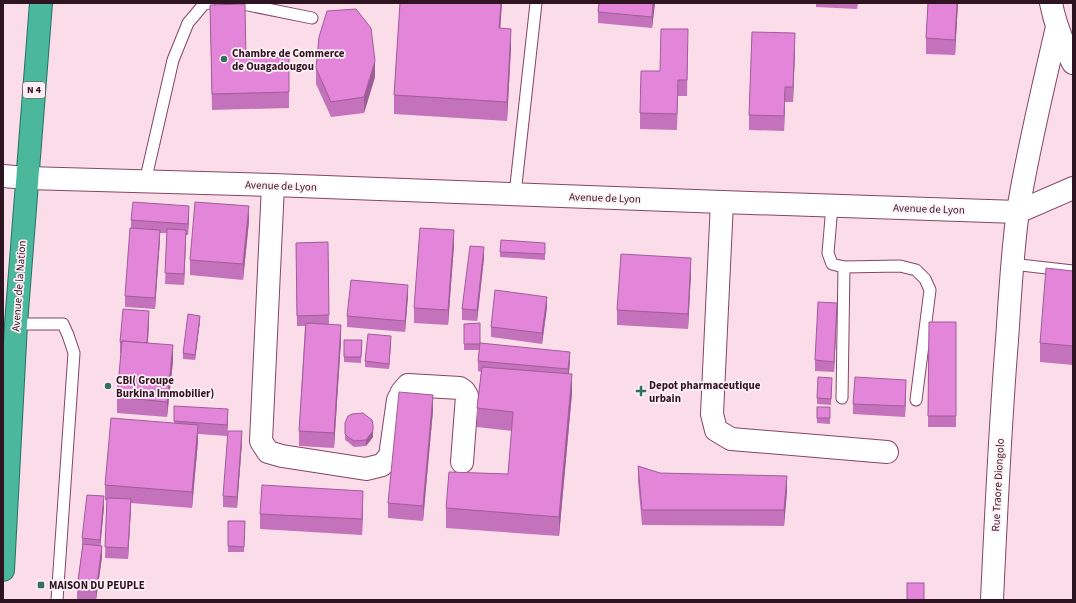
<svg xmlns="http://www.w3.org/2000/svg" width="1076" height="603" font-family="'Source Sans 3',sans-serif">
	<style>
		.lines { fill: none; stroke-linecap: round; stroke-linejoin: round }
		.service-casing { stroke: #844564; stroke-width: 13 }
		.minor-casing { stroke: #844564; stroke-width: 24 }
		.trunk-casing { stroke: #247362; stroke-width: 24 }
		.service { stroke: #fff; stroke-width: 11 }
		.minor { stroke: #fff; stroke-width: 22 }
		.trunk { stroke: #4bb89e; stroke-width: 22 }
		.wall { fill: #c372bb }
		.shaded-wall { fill: #9f5d98 }
		.building { fill: #e385d9; stroke: #9f5d98 }
		.poi-dot { fill: #32715e; stroke: #feeff5; stroke-width: 1.5 }
		.labels { text-anchor: middle; dominant-baseline: central; stroke-width: 3.5; stroke-linejoin: round; paint-order: stroke }
		.shield { fill: #feeff5; stroke: #6c5560; stroke-width: 1 }
		.shield-label { font-size: 10px; font-weight: bold; fill: #2e1320 }
		.poi-label { font-size: 11px; font-weight: bold; fill: #2e1320; stroke: #feeff5; text-anchor: start }
		.street-label { font-size: 11px; fill: #2e1320; stroke: #feeff5 }
	</style>
	<rect width="100%" height="100%" fill="#fbdde9"/>
	<g class="lines">
		<defs>
			<g id="service">
				<polyline points="238,3 312,18"/>
				<polyline points="145,182 173,60 188,23 204,4 209,3"/>
				<polyline points="515,194 536,3"/>
				<polyline points="832,206 828,253 832,264 844,267 900,266 916,270 925,279 930,290 916,400"/>
				<polyline points="1012,264 1073,271"/>
				<polyline points="16,324 63,324 68,335 74,353 57,600"/>
				<polyline points="842,398 844,267"/>
			</g>
			<g id="minor">
				<path d="M1051,3C1055,24 1063,44 1073,63"/>
				<polyline points="3,176 27,178 273,185 722,202 1018,212 1073,188"/>
				<polyline points="273,185 261,441 268,452 282,456 366,469 382,465 390,456 398,400 402,392 408,385 460,388 464,391 467,396 462,462"/>
				<polyline points="722,202 712,414 716,430 731,439 887,452"/>
				<path d="M992,600C996,513 1000,427 1007,340C1010,297 1012,254 1018,211C1028,149 1043,88 1057,27"/>
			</g>
			<polyline id="trunk" points="3,570 16,324 41,3"/>
		</defs>
		<!-- service casing -->
		<use href="#service" class="service-casing"/>
		<!-- minor casing -->
		<use href="#minor" class="minor-casing"/>
		<!-- trunk casing -->
		<use href="#trunk" class="trunk-casing"/>
		<!-- service -->
		<use href="#service" class="service"/>
		<!-- minor -->
		<use href="#minor" class="minor"/>
		<!-- trunk -->
		<use href="#trunk" class="trunk"/>
	</g>
	<!-- wall -->
	<g class="wall">
		<polygon points="400,3 502,3 500,28 511,48 507,121 394,114 394,95"/>
		<polygon points="655,3 652,28 598,23 598,12"/>
		<polygon points="816,3 858,3 857,9 816,7"/>
		<polygon points="928,3 958,3 955,55 926,54 926,38"/>
		<polygon points="210,5 246,58 289,92 289,108 212,110"/>
		<polygon points="688,45 687,96 678,96 677,130 640,129 640,113 660,71"/>
		<polygon points="795,49 793,102 785,102 784,131 749,130 749,115"/>
		<polygon points="316,68 375,77 364,113 331,117 316,84"/>
		<polygon points="189,217 188,235 186,235 184,285 165,284 167,233 160,233 155,309 125,307 125,296 131,228 131,220"/>
		<polygon points="249,221 243,280 190,275 190,260"/>
		<polygon points="328,242 329,325 341,341 334,448 299,446 299,431 305,326 297,326 296,243"/>
		<polygon points="545,243 545,260 500,257 500,252"/>
		<polygon points="454,245 448,325 414,323 414,308"/>
		<polygon points="484,258 477,321 462,320 462,309"/>
		<polygon points="1073,271 1073,365 1040,362 1040,343"/>
		<polygon points="691,273 688,329 617,325 617,310"/>
		<polygon points="408,296 405,332 347,327 347,316"/>
		<polygon points="547,307 542,344 491,337 491,327"/>
		<polygon points="837,314 834,372 815,371 815,360"/>
		<polygon points="200,321 195,360 183,359 183,353"/>
		<polygon points="149,322 148,343 173,361 167,417 117,413 117,397 121,353 120,353 120,342"/>
		<polygon points="929,322 956,322 956,427 928,427"/>
		<polygon points="464,324 480,343 570,362 569,373 572,393 559,536 446,528 446,508 508,474 512,431 477,427 477,408 481,372 478,371 478,361 479,350 464,350"/>
		<polygon points="344,340 362,340 361,363 344,362"/>
		<polygon points="391,342 389,369 365,367 365,361"/>
		<polygon points="832,384 831,405 817,404 817,398"/>
		<polygon points="906,391 905,417 853,414 853,404"/>
		<polygon points="174,406 228,420 227,436 198,434 198,441 192,508 131,503 128,559 105,558 107,501 105,500 105,485 174,424"/>
		<polygon points="433,410 423,521 388,518 388,503"/>
		<polygon points="830,413 830,424 817,423 817,418"/>
		<polygon points="345,423 373,431 373,437 366,446 354,447 348,442 345,440"/>
		<polygon points="242,442 237,508 223,507 223,496"/>
		<polygon points="638,466 660,473 787,491 784,526 642,525 638,481"/>
		<polygon points="363,506 362,535 260,529 260,514"/>
		<polygon points="104,507 100,546 102,557 96,600 77,599 77,588 82,549 82,538"/>
		<polygon points="228,521 245,521 244,552 228,552"/>
	</g>
	<!-- shaded-wall -->
	<g class="shaded-wall">
		<polygon points="501,3 502,3 499,47 499,28"/>
		<polygon points="653,3 655,3 652,28 652,17"/>
		<polygon points="957,3 958,3 955,55 955,40"/>
		<polygon points="511,29 511,48 507,121 507,102"/>
		<polygon points="795,33 795,49 793,102 793,87"/>
		<polygon points="375,61 375,77 364,113 364,97"/>
		<polygon points="785,87 785,102 784,131 784,116"/>
		<polygon points="189,206 189,217 188,235 188,224"/>
		<polygon points="249,206 249,221 243,280 243,264"/>
		<polygon points="160,230 160,241 155,309 155,298"/>
		<polygon points="186,230 186,241 184,285 184,274"/>
		<polygon points="454,230 454,245 448,325 448,310"/>
		<polygon points="484,247 484,258 477,321 477,310"/>
		<polygon points="691,258 691,273 688,329 688,314"/>
		<polygon points="408,285 408,296 405,332 405,321"/>
		<polygon points="547,297 547,307 542,344 542,333"/>
		<polygon points="837,303 837,314 834,372 834,362"/>
		<polygon points="149,311 149,322 147,355 147,344"/>
		<polygon points="200,316 200,321 195,360 195,355"/>
		<polygon points="341,325 341,341 334,448 334,433"/>
		<polygon points="391,336 391,342 389,369 389,364"/>
		<polygon points="173,345 173,361 167,417 167,402"/>
		<polygon points="570,352 570,362 568,380 568,369"/>
		<polygon points="572,374 572,393 559,536 559,517"/>
		<polygon points="906,380 906,391 905,417 905,406"/>
		<polygon points="433,395 433,410 423,521 423,506"/>
		<polygon points="228,409 228,420 227,436 227,425"/>
		<polygon points="198,425 198,441 192,508 192,492"/>
		<polygon points="373,425 373,437 366,446 366,440"/>
		<polygon points="242,431 242,442 237,508 237,497"/>
		<polygon points="787,476 787,491 784,526 784,510"/>
		<polygon points="363,491 363,506 362,535 362,519"/>
		<polygon points="104,496 104,507 100,551 100,540"/>
		<polygon points="131,499 131,510 128,559 128,548"/>
		<polygon points="102,546 102,557 96,600 96,591"/>
	</g>
	<!-- building -->
	<g class="building">
		<polygon points="400,3 501,3 499,28 511,29 507,102 394,95"/>
		<polygon points="599,3 653,3 652,17 598,12"/>
		<polygon points="928,3 957,3 955,40 926,38"/>
		<polygon points="245,4 246,58 289,57 289,92 212,94 210,5"/>
		<polygon points="356,9 371,28 375,61 364,97 331,102 316,68 319,37 327,11"/>
		<polygon points="661,29 688,29 687,80 678,80 677,114 640,113 641,71 660,71"/>
		<polygon points="752,32 795,33 793,87 785,87 784,116 749,115"/>
		<polygon points="133,202 189,206 188,224 131,220"/>
		<polygon points="195,202 249,206 243,264 190,260"/>
		<polygon points="130,228 160,230 155,298 125,296"/>
		<polygon points="420,228 454,230 448,310 414,308"/>
		<polygon points="167,229 186,230 184,274 165,273"/>
		<polygon points="501,240 545,243 545,254 500,252"/>
		<polygon points="328,242 329,315 297,316 296,243"/>
		<polygon points="470,246 484,247 477,310 462,309"/>
		<polygon points="621,254 691,258 688,314 617,310"/>
		<polygon points="1046,268 1073,271 1073,346 1040,343"/>
		<polygon points="351,280 408,285 405,321 347,316"/>
		<polygon points="495,290 547,297 542,333 491,327"/>
		<polygon points="818,302 837,303 834,362 815,360"/>
		<polygon points="123,309 149,311 147,343 122,341 122,342 120,342"/>
		<polygon points="188,314 200,316 195,355 183,353"/>
		<polygon points="929,322 956,322 956,416 928,416"/>
		<polygon points="306,323 341,325 334,433 299,431"/>
		<polygon points="480,323 480,344 464,344 464,324"/>
		<polygon points="368,334 391,336 389,364 365,361"/>
		<polygon points="344,340 362,340 361,357 344,357"/>
		<polygon points="122,341 173,345 167,402 117,397"/>
		<polygon points="480,343 570,352 568,369 478,361"/>
		<polygon points="482,367 572,374 559,517 446,508 449,472 508,474 513,412 477,408"/>
		<polygon points="818,377 832,378 831,399 817,398"/>
		<polygon points="855,377 906,380 905,406 853,404"/>
		<polygon points="399,392 433,395 423,506 388,503"/>
		<polygon points="174,406 228,409 227,425 174,421"/>
		<rect x="817" y="407" width="13" height="11"/>
		<polygon points="363,413 372,420 373,425 373,431 366,440 354,441 348,437 345,434 345,423 348,416 352,414"/>
		<polygon points="111,418 198,425 192,492 105,485"/>
		<polygon points="228,431 242,431 237,497 223,496"/>
		<polygon points="638,466 660,473 787,476 784,510 642,510"/>
		<polygon points="262,485 363,491 362,519 260,514"/>
		<polygon points="87,495 104,496 100,540 82,538"/>
		<polygon points="107,498 131,499 128,548 105,547"/>
		<polygon points="228,521 245,521 244,547 228,546"/>
		<polygon points="83,544 102,546 96,591 77,588"/>
		<rect x="907" y="583" width="17" height="17"/>
	</g>
	<!-- markers -->
	<g class="poi-dot">
		<circle cx="224" cy="59" r="4"/>
		<circle cx="108" cy="386" r="4"/>
		<path d="M639 385h4v4h4v4h-4v4h-4v-4h-4v-4h4z"/>
		<rect x="37" y="581" width="8" height="8" rx="2"/>
	</g>
	<g class="labels">
		<!-- shield labels -->
		<rect class="shield" x="23" y="82" width="22" height="16" rx="3"/>
		<g class="shield-label">
			<text x="34" y="90">N 4</text>
		</g>
		<!-- poi labels -->
		<g class="poi-label">
			<text x="232" y="53">Chambre de Commerce<tspan x="232" dy="13">de Ouagadougou</tspan></text>
			<text x="116" y="380">CBI( Groupe<tspan x="116" dy="13">Burkina Immobilier)</tspan></text>
			<text x="649" y="385">Depot pharmaceutique<tspan x="649" dy="13">urbain</tspan></text>
			<text x="49" y="585">MAISON DU PEUPLE</text>
		</g>
		<!-- street labels -->
		<g class="street-label">
			<text transform="translate(281 186) rotate(2)">Avenue de Lyon</text>
			<text transform="translate(605 198) rotate(2)">Avenue de Lyon</text>
			<text transform="translate(929 209) rotate(2)">Avenue de Lyon</text>
			<text transform="translate(19 286) rotate(-86)">Avenue de la Nation</text>
			<text transform="translate(998 485) rotate(-87)">Rue Traore Diongolo</text>
		</g>
	</g>
	<!-- border -->
	<rect width="1076" height="603" fill="none" stroke="#2e1320" stroke-width="8"/>
</svg>
